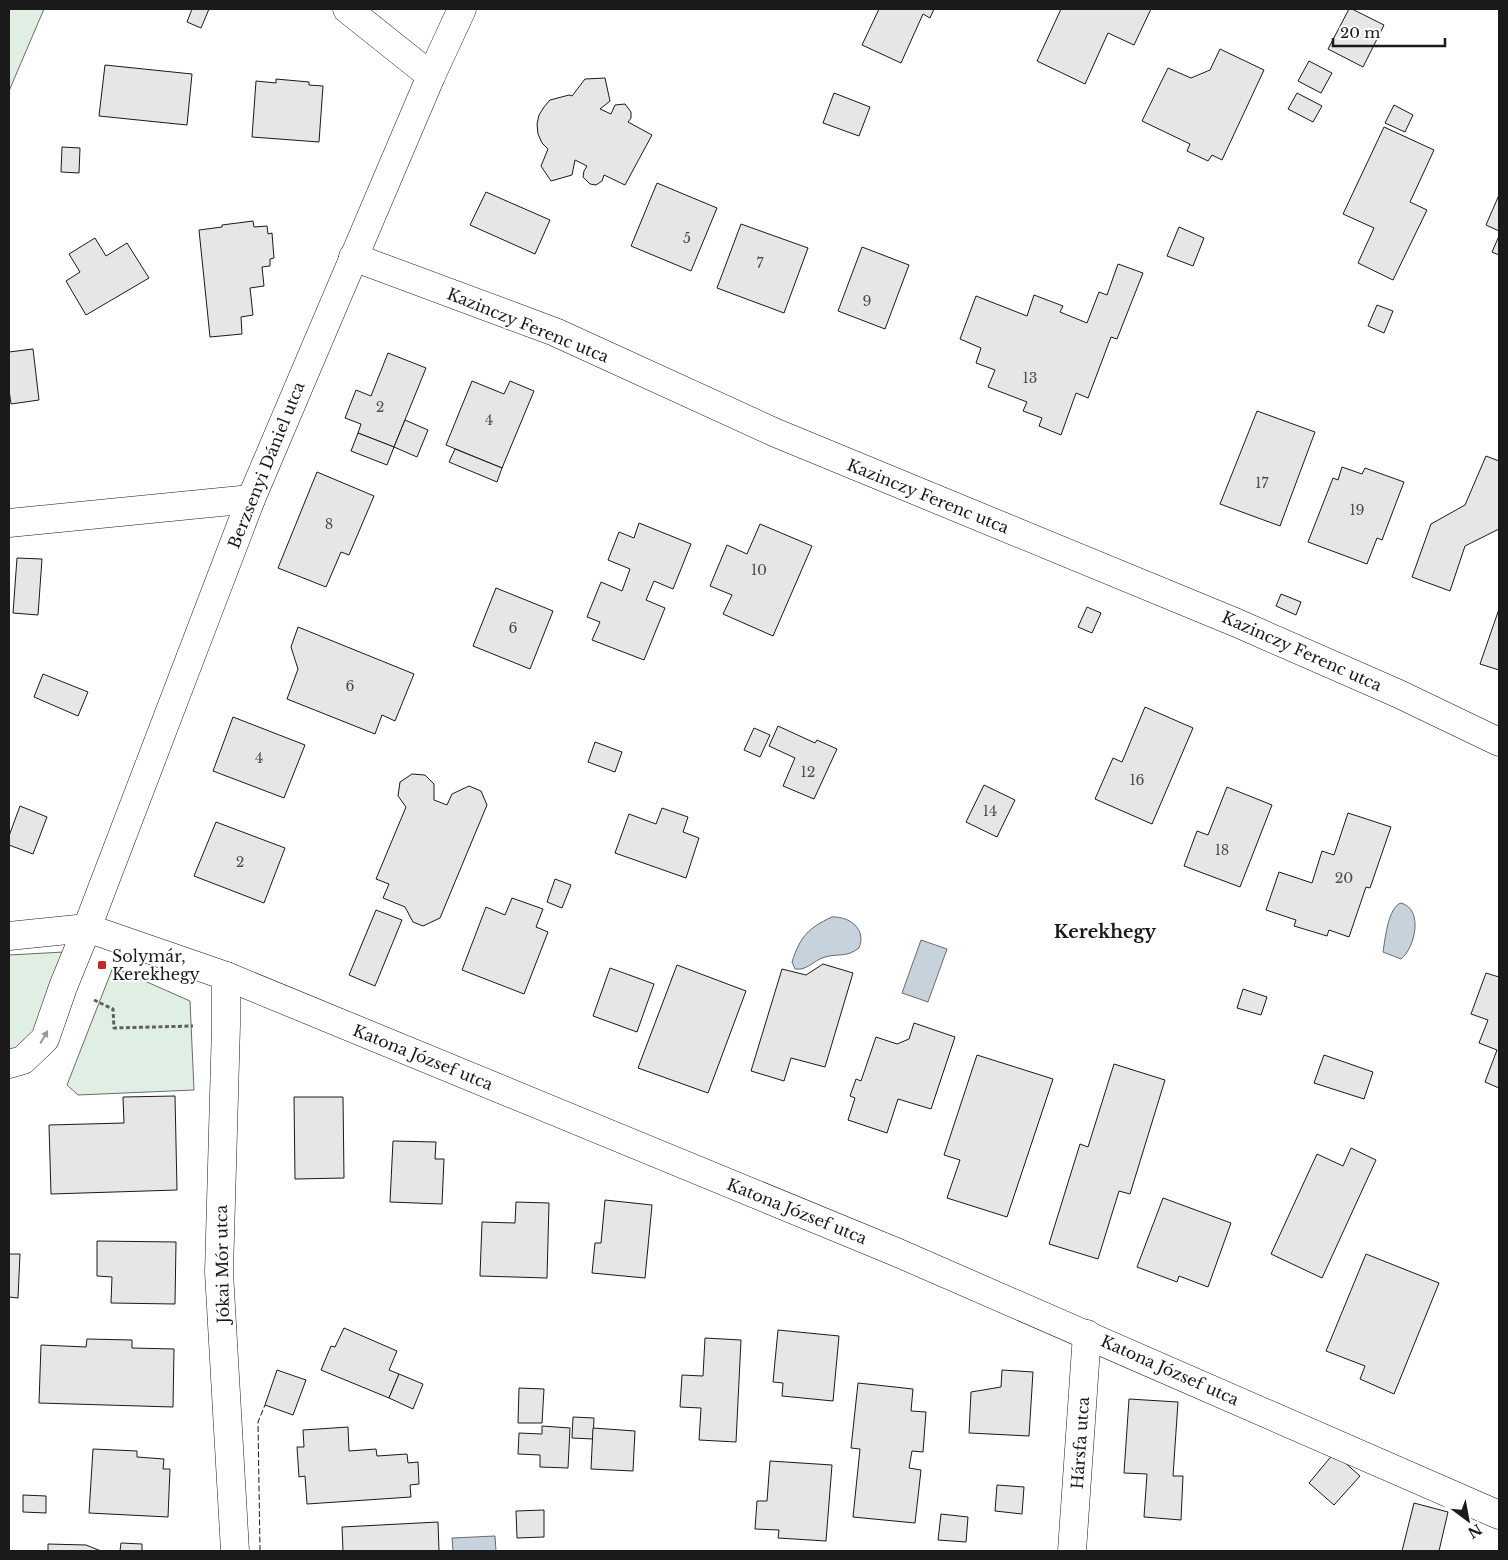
<svg xmlns="http://www.w3.org/2000/svg" width="1508" height="1560" font-family="'Libre Baskerville',serif">
	<style>
		.green { fill: #e0efe3; stroke: #6a6a6a }
		.water { fill: #c6d2dc; stroke: #6a6a6a }
		.building { fill: #e6e6e6; stroke: #1a1a1a }
		.lines { fill: none; stroke-linecap: round; stroke-linejoin: round }
		.minor-casing { stroke: #1a1a1a; stroke-width: 29 }
		.path { stroke: #5f5f5f; stroke-width: 3; stroke-dasharray: 4 2.5; stroke-linecap: butt }
		.minor { stroke: #fff; stroke-width: 28 }
		.fence { stroke: #1a1a1a; stroke-width: 1; stroke-dasharray: 6 2.5; stroke-linecap: butt }
		.oneway { fill: #989898 }
		.poi-dot { fill: #c62828; stroke: #fff; stroke-width: 2 }
		.labels { text-anchor: middle; dominant-baseline: central; stroke-width: 4; stroke-linejoin: round; paint-order: stroke }
		.number-label { font-size: 14px; fill: #4d4d4d }
		.street-label { font-size: 16px; fill: #1a1a1a; stroke: #fff }
		.poi-label { font-size: 16px; fill: #1a1a1a; stroke: #fff; text-anchor: start }
		.neighbourhood-label { font-size: 18px; font-weight: bold; fill: #1a1a1a; stroke: #fff }
	</style>
	<rect width="100%" height="100%" fill="#fff"/>
	<!-- green -->
	<g class="green">
		<polygon points="9,9 44,9 9,91"/>
		<polygon points="64,952 35,1030 26,1042 9,1052 9,955"/>
		<polygon points="113,967 190,1001 194,1090 78,1095 67,1085"/>
	</g>
	<!-- water -->
	<g class="water">
		<path d="M1401,903C1424,909 1415,948 1401,959L1383,952C1385,940 1388,907 1401,903Z"/>
		<path d="M832,917C849,916 867,929 859,948C846,958 839,953 825,957C814,960 807,971 795,969L792,962C800,937 808,928 832,917Z"/>
		<polygon points="921,940 947,949 928,1002 902,993"/>
		<polygon points="495,1536 496,1551 453,1551 452,1538"/>
	</g>
	<!-- building -->
	<g class="building">
		<polygon points="192,9 209,9 201,28 187,22"/>
		<polygon points="879,9 934,9 930,18 923,14 901,63 862,45"/>
		<polygon points="1061,9 1151,9 1134,45 1108,33 1085,84 1037,61"/>
		<polygon points="1349,9 1352,9 1384,25 1363,67 1328,49"/>
		<polygon points="1220,49 1264,70 1222,160 1212,155 1208,161 1187,151 1190,144 1142,121 1168,68 1191,78 1210,70"/>
		<polygon points="1309,61 1332,73 1321,93 1298,81"/>
		<polygon points="105,65 192,74 187,125 99,116"/>
		<polygon points="605,78 610,101 600,109 611,114 615,105 625,104 631,112 631,118 628,122 652,135 625,185 604,175 602,181 596,185 590,184 583,177 584,171 587,166 575,160 572,175 551,181 541,166 548,149 542,143 538,134 537,124 539,115 544,107 550,100 569,95 572,96 585,79"/>
		<polygon points="276,79 309,82 309,85 323,86 319,142 252,137 256,81 276,83"/>
		<polygon points="834,93 870,107 859,136 823,123"/>
		<polygon points="1297,93 1322,106 1313,122 1288,109"/>
		<polygon points="1394,105 1413,115 1405,132 1385,123"/>
		<polygon points="1384,127 1434,150 1410,202 1427,210 1393,280 1358,263 1374,228 1343,214"/>
		<polygon points="62,147 80,148 79,173 61,172"/>
		<polygon points="657,183 717,208 691,271 631,246"/>
		<polygon points="486,192 550,220 535,254 470,225"/>
		<polygon points="1499,195 1499,231 1486,225"/>
		<polygon points="253,221 254,227 267,226 268,234 272,233 274,258 270,259 270,266 262,267 264,286 250,288 253,315 241,317 242,334 210,337 199,230 222,227 222,225"/>
		<polygon points="741,224 808,248 784,313 717,288"/>
		<polygon points="1179,227 1204,238 1193,266 1167,256"/>
		<polygon points="1499,236 1499,255 1492,252"/>
		<polygon points="95,238 106,256 127,243 149,278 86,315 66,281 80,272 69,254"/>
		<polygon points="862,247 909,265 885,329 838,311"/>
		<polygon points="1118,264 1143,273 1117,339 1111,337 1088,398 1076,393 1061,435 1039,426 1042,418 1023,411 1027,402 988,387 995,370 976,363 981,348 960,339 976,296 1027,316 1034,295 1063,306 1060,312 1087,323 1099,292 1107,295"/>
		<polygon points="1377,305 1393,311 1384,333 1368,326"/>
		<polygon points="33,349 39,400 11,404 9,390 9,352"/>
		<polygon points="388,353 426,368 394,447 358,433 361,424 345,418 356,390 371,396"/>
		<polygon points="472,381 504,394 510,381 534,391 502,468 446,445"/>
		<polygon points="1257,411 1315,432 1280,526 1220,504"/>
		<polygon points="405,420 428,430 417,457 394,447"/>
		<polygon points="358,433 394,447 387,465 351,451"/>
		<polygon points="455,449 502,468 497,482 449,462"/>
		<polygon points="1486,456 1499,461 1499,529 1465,546 1450,591 1412,577 1431,524 1465,505"/>
		<polygon points="1342,467 1362,474 1365,468 1404,482 1382,540 1377,538 1367,564 1308,542 1333,478 1338,480"/>
		<polygon points="317,472 374,496 349,555 341,552 326,587 278,568"/>
		<polygon points="639,523 691,544 673,589 654,581 646,600 665,608 644,660 592,640 600,622 587,617 601,582 622,591 630,569 608,560 619,532 634,538"/>
		<polygon points="760,524 812,546 773,636 723,614 732,595 710,586 727,545 747,554"/>
		<polygon points="17,558 42,559 38,615 13,613"/>
		<polygon points="496,588 553,611 530,669 473,646"/>
		<polygon points="1281,594 1301,602 1296,615 1276,606"/>
		<polygon points="1087,607 1101,613 1092,633 1078,627"/>
		<polygon points="1499,609 1499,670 1480,664"/>
		<polygon points="298,627 414,674 395,721 382,715 375,734 287,699 298,669 291,647"/>
		<polygon points="43,674 88,692 78,716 34,697"/>
		<polygon points="1145,707 1193,728 1152,824 1095,799 1113,758 1122,762"/>
		<polygon points="233,717 305,745 284,798 213,771"/>
		<polygon points="778,726 815,743 817,740 837,749 814,799 783,786 795,758 769,746"/>
		<polygon points="754,728 770,735 760,757 744,750"/>
		<polygon points="595,742 622,752 615,772 588,762"/>
		<polygon points="412,774 425,775 434,784 434,800 447,805 452,794 469,786 481,791 487,805 440,918 423,926 413,922 405,907 383,898 389,884 376,879 406,807 398,796 400,782"/>
		<polygon points="984,785 1015,800 997,837 966,822"/>
		<polygon points="1227,787 1272,805 1240,887 1184,866 1197,831 1208,835"/>
		<polygon points="20,806 47,817 33,854 9,845 9,836"/>
		<polygon points="662,808 688,817 683,832 699,838 686,878 615,853 629,814 656,824"/>
		<polygon points="1348,813 1391,827 1370,888 1366,887 1349,937 1329,930 1327,936 1294,926 1296,920 1266,910 1279,872 1312,883 1322,851 1334,855"/>
		<polygon points="216,822 285,848 264,903 194,876"/>
		<polygon points="555,879 571,885 562,908 547,902"/>
		<polygon points="512,898 543,909 536,927 548,932 524,994 462,970 486,907 505,915"/>
		<polygon points="376,910 402,920 375,986 349,975"/>
		<polygon points="823,964 853,973 825,1067 791,1058 784,1081 751,1071 782,969 806,975"/>
		<polygon points="677,965 746,991 708,1093 638,1068"/>
		<polygon points="610,968 654,984 637,1032 593,1016"/>
		<polygon points="1486,973 1499,977 1499,1088 1485,1082 1497,1050 1479,1043 1488,1020 1471,1014"/>
		<polygon points="1243,989 1267,997 1261,1015 1237,1008"/>
		<polygon points="914,1023 955,1037 931,1109 898,1099 887,1133 848,1120 855,1098 850,1096 856,1079 861,1081 876,1037 897,1044 909,1039"/>
		<polygon points="977,1055 1053,1079 1007,1217 947,1198 960,1160 944,1155"/>
		<polygon points="1324,1055 1373,1072 1364,1099 1314,1083"/>
		<polygon points="1114,1064 1165,1080 1130,1194 1119,1191 1098,1259 1049,1244 1080,1144 1088,1147"/>
		<polygon points="175,1096 177,1190 51,1194 49,1125 124,1123 123,1097"/>
		<polygon points="294,1097 343,1097 344,1178 295,1179"/>
		<polygon points="393,1141 436,1142 435,1159 444,1159 442,1204 390,1202"/>
		<polygon points="1351,1148 1376,1160 1322,1278 1271,1254 1317,1154 1343,1166"/>
		<polygon points="1163,1198 1231,1223 1208,1287 1179,1276 1177,1282 1137,1267"/>
		<polygon points="605,1200 652,1205 645,1278 592,1273 595,1243 601,1243"/>
		<polygon points="516,1202 549,1203 547,1278 480,1276 482,1222 515,1223"/>
		<polygon points="97,1241 176,1242 175,1304 111,1303 112,1277 97,1276"/>
		<polygon points="9,1254 20,1254 18,1298 9,1297"/>
		<polygon points="1366,1254 1439,1283 1394,1394 1360,1379 1365,1366 1326,1351"/>
		<polygon points="344,1328 397,1351 389,1370 399,1374 389,1398 321,1370 331,1346 335,1347"/>
		<polygon points="778,1330 839,1336 833,1401 782,1396 783,1383 773,1382"/>
		<polygon points="705,1338 741,1340 736,1442 699,1440 701,1408 680,1407 682,1375 703,1376"/>
		<polygon points="87,1339 132,1340 132,1348 174,1349 173,1407 39,1403 41,1345 86,1347"/>
		<polygon points="277,1370 306,1380 293,1415 265,1405"/>
		<polygon points="1002,1370 1033,1372 1029,1436 969,1433 971,1392 1001,1387"/>
		<polygon points="399,1374 423,1384 413,1409 389,1398"/>
		<polygon points="858,1383 913,1389 911,1411 926,1412 923,1452 912,1451 909,1468 921,1470 915,1523 853,1517 860,1449 851,1448"/>
		<polygon points="519,1388 544,1389 542,1423 518,1423"/>
		<polygon points="1129,1399 1178,1402 1173,1476 1183,1476 1181,1520 1144,1517 1147,1474 1124,1473"/>
		<polygon points="573,1417 594,1418 593,1439 572,1438"/>
		<polygon points="542,1426 570,1428 568,1468 540,1467 540,1455 518,1454 519,1433 542,1434"/>
		<polygon points="348,1427 349,1451 376,1449 377,1456 407,1454 408,1463 418,1462 419,1484 410,1485 411,1497 307,1504 305,1476 299,1477 297,1447 304,1447 303,1430"/>
		<polygon points="593,1428 635,1431 633,1471 591,1469"/>
		<polygon points="93,1449 137,1451 137,1457 164,1459 163,1469 170,1469 168,1517 89,1513"/>
		<polygon points="1334,1453 1360,1476 1334,1505 1309,1483"/>
		<polygon points="770,1461 832,1465 826,1541 778,1538 779,1530 755,1529 757,1501 767,1501"/>
		<polygon points="997,1485 1024,1487 1022,1514 995,1511"/>
		<polygon points="23,1495 46,1496 46,1513 23,1512"/>
		<polygon points="1414,1503 1448,1512 1439,1551 1402,1551"/>
		<polygon points="544,1510 544,1537 517,1538 516,1511"/>
		<polygon points="941,1514 968,1517 966,1542 938,1540"/>
		<polygon points="438,1522 439,1551 343,1551 342,1527"/>
		<polygon points="121,1543 142,1544 142,1551 120,1551"/>
		<polygon points="48,1544 86,1545 101,1551 48,1551"/>
	</g>
	<g class="lines">
		<defs>
			<g id="minor">
				<polyline points="347,9 431,76"/>
				<polyline points="353,257 555,332 776,433 1237,623 1399,694 1499,742"/>
				<polyline points="9,523 251,499"/>
				<polyline points="9,936 87,928 226,976 896,1252 1499,1515"/>
				<polyline points="226,976 226,1025 219,1272 235,1551"/>
				<polyline points="9,1064 23,1060 45,1039 63,987 87,928 251,499 431,76 462,9"/>
				<polyline points="1072,1551 1087,1334"/>
			</g>
		</defs>
		<!-- minor casing -->
		<use href="#minor" class="minor-casing"/>
		<!-- path -->
		<polyline class="path" points="94,1000 113,1009 114,1028 193,1026"/>
		<!-- minor -->
		<use href="#minor" class="minor"/>
		<!-- fence -->
		<polyline class="fence" points="260,1551 258,1422 265,1405"/>
	</g>
	<!-- one-way arrows -->
	<defs><path id="oneway-solid" d="M-6-.8H1V-3.2L6.5 0L1 3.2V.8H-6Z" transform="scale(1.25)"/></defs>
	<use class="oneway" href="#oneway-solid" transform="translate(44 1037) rotate(-60)"/>
	<!-- markers -->
	<rect class="poi-dot" x="97" y="960" width="10" height="10" rx="2.5"/>
	<g class="labels">
		<!-- number labels -->
		<g class="number-label">
			<text x="687" y="238">5</text>
			<text x="760" y="263">7</text>
			<text x="867" y="301">9</text>
			<text x="1030" y="378">13</text>
			<text x="380" y="407">2</text>
			<text x="489" y="420">4</text>
			<text x="1262" y="483">17</text>
			<text x="1357" y="510">19</text>
			<text x="329" y="524">8</text>
			<text x="759" y="570">10</text>
			<text x="513" y="628">6</text>
			<text x="350" y="686">6</text>
			<text x="259" y="758">4</text>
			<text x="808" y="772">12</text>
			<text x="1137" y="780">16</text>
			<text x="990" y="811">14</text>
			<text x="1222" y="850">18</text>
			<text x="240" y="862">2</text>
			<text x="1344" y="878">20</text>
		</g>
		<!-- street labels -->
		<g class="street-label">
			<text transform="translate(528 325) rotate(22)">Kazinczy Ferenc utca</text>
			<text transform="translate(266 465) rotate(-68)">Berzsenyi Dániel utca</text>
			<text transform="translate(928 496) rotate(22)">Kazinczy Ferenc utca</text>
			<text transform="translate(1302 651) rotate(24)">Kazinczy Ferenc utca</text>
			<text transform="translate(423 1057) rotate(22)">Katona József utca</text>
			<text transform="translate(797 1211) rotate(22)">Katona József utca</text>
			<text transform="translate(222 1264) rotate(-91)">Jókai Mór utca</text>
			<text transform="translate(1170 1370) rotate(24)">Katona József utca</text>
			<text transform="translate(1080 1443) rotate(-86)">Hársfa utca</text>
		</g>
		<!-- poi labels -->
		<g class="poi-label">
			<text x="112" y="956">Solymár,<tspan x="112" dy="18">Kerekhegy</tspan></text>
		</g>
		<!-- neighbourhood labels -->
		<g class="neighbourhood-label">
			<text x="1105" y="932">Kerekhegy</text>
		</g>
	</g>
	<!-- border -->
	<rect width="1508" height="1560" fill="none" stroke="#1a1a1a" stroke-width="20"/>
	<!-- north arrow -->
	<g transform="translate(1468 1520) rotate(148)" stroke="#ffffff" stroke-width="4" paint-order="stroke">
	<path d="M0-4L9 19L0 12L-9 19Z" fill="#1a1a1a"/>
	<text y="-8" font-size="14" font-weight="bold" text-anchor="middle" fill="#1a1a1a">N</text>
	</g>
	<!-- scale -->
	<path d="M1333 38v8h112v-8" fill="none" stroke="#1a1a1a" stroke-width="2.5"/>
	<text x="1340" y="38" font-size="15" fill="#1a1a1a" stroke="#ffffff" stroke-width="4" paint-order="stroke">20 m</text>
</svg>
